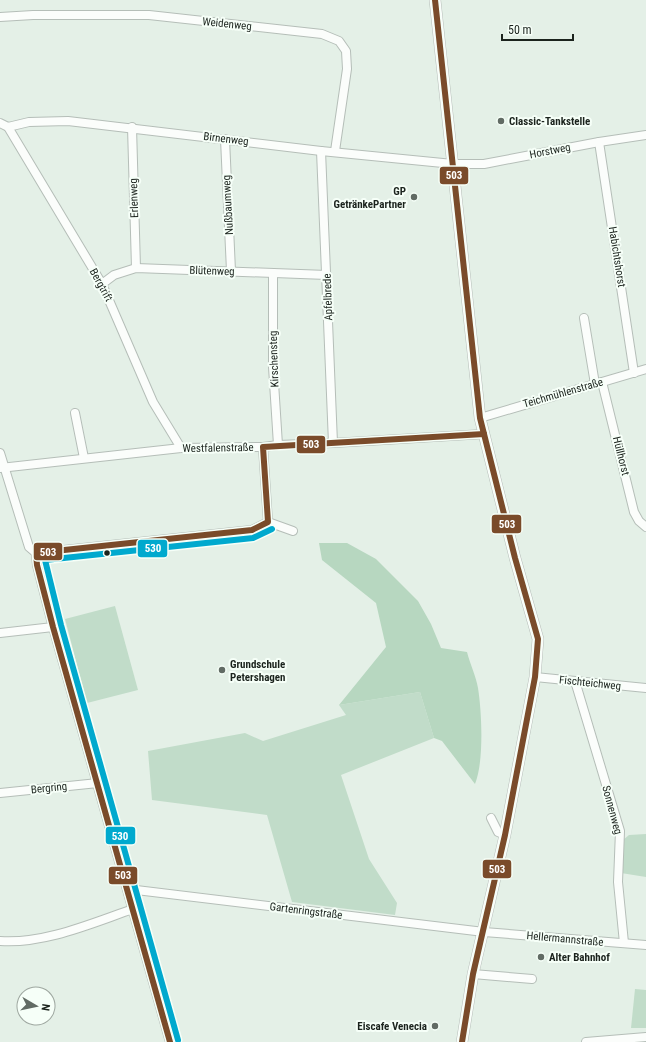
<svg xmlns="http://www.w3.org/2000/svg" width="646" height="1042" font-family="'Roboto Condensed',sans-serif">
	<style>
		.green { fill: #c1dcc9 }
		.forest { fill: #b7d7c0 }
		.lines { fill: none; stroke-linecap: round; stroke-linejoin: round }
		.minor-casing { stroke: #b5beb8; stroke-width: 10 }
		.tertiary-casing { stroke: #b5beb8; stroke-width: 12 }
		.minor { stroke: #fbfdfb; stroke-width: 8 }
		.tertiary { stroke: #fbfdfb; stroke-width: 11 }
		.bus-1-casing { stroke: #f6fff8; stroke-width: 9 }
		.bus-2-casing { stroke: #f6fff8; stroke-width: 9 }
		.bus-1 { stroke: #7a4b2a; stroke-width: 6 }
		.bus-2 { stroke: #00a9ce; stroke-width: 6 }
		.poi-dot { fill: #616b64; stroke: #f6fff8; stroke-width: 1.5 }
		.bus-dot { fill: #1b231d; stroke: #f6fff8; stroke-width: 1.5 }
		.labels { text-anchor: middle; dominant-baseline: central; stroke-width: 4; stroke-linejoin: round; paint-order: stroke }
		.street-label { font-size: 11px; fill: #1b231d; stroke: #f6fff8 }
		.poi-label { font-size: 11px; font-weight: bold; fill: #1b231d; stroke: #f6fff8; text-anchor: start }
		.line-badge { stroke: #f6fff8; stroke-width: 1.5 }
		.badge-label { font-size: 11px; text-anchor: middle; font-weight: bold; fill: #fff }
	</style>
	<rect width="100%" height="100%" fill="#e4f0e7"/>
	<!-- green -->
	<g class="green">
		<polygon points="115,606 138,690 87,703 65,619"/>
		<polygon points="420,692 434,738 341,775 369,859 397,903 395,915 292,902 267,815 152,800 148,751 245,733 263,741 346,715 339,705"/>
		<polygon points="646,834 646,877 621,873 623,840 629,835"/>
		<polygon points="635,989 646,990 646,1028 631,1028"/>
	</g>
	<!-- forest -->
	<path class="forest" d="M319,543H347L376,559L418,601L431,624L441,648L467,652C470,664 476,676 478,688C482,713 484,762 475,784L442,741L434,738L420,692L339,705L386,647L376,603L322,560Z"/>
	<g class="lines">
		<defs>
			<g id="minor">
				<polyline points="0,17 33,15 149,15 322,34 339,41 346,51 347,69 335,151"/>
				<polyline points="0,123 8,127 29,122 68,121 321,151 453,164 484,164 599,142 646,135"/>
				<polyline points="8,127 102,284 153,402 181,448"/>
				<polyline points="132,127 136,268"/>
				<polyline points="225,139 231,271"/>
				<polyline points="599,142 634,373"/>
				<polyline points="321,151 333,443"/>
				<polyline points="273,273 273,367 278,445"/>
				<polyline points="102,284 114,275 136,268 327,275"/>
				<polyline points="584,318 595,384"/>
				<polyline points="602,382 634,512 639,521 646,527"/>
				<polyline points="75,413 84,458"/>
				<polyline points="480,418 646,369"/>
				<polyline points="263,447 268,522"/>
				<polyline points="0,453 29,547 36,553 37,565 53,627 170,1042"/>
				<polyline points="0,468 181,448 263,447 278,445 333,443 484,434"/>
				<polyline points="36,553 252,530 268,522 293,531"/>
				<polyline points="0,633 53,627"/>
				<polyline points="535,677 646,688"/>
				<polyline points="575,681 620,831 618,882 624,943"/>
				<polyline points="0,793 98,783"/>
				<polyline points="491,818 498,832 505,835"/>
				<polyline points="128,889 484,932 646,945"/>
				<path d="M0,941C45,944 92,923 133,909"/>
				<polyline points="473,974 532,979"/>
				<polyline points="586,1042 646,1037"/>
			</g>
			<polyline id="tertiary" points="435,0 480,418 515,558 538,639 535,677 505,835 473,974 462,1042"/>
		</defs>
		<!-- minor casing -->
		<use href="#minor" class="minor-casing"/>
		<!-- tertiary casing -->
		<use href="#tertiary" class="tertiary-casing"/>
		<!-- minor -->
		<use href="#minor" class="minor"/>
		<!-- tertiary -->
		<use href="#tertiary" class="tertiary"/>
		<defs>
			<g id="bus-1">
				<polyline points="435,0 480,418 515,558 538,639 535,677 505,835 473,974 462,1042"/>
				<polyline points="170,1042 53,627 37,565 36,553 252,530 268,522 263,447 484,434"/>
			</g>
			<polyline id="bus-2" points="178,1040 61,625 45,560 253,538 272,529"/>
		</defs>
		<!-- bus-1 casing -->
		<use href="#bus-1" class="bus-1-casing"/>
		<!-- bus-2 casing -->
		<use href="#bus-2" class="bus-2-casing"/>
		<!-- bus-1 -->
		<use href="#bus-1" class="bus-1"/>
		<!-- bus-2 -->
		<use href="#bus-2" class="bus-2"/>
	</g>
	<!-- markers -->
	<g class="poi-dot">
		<circle cx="501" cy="121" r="4"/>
		<circle cx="414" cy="197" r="4"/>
		<circle cx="222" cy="670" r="4"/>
		<circle cx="541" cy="957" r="4"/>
		<circle cx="435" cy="1026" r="4"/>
	</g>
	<circle class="bus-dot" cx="107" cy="553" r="3.5"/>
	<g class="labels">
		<!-- street labels -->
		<g class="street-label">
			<text transform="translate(227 24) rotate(6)">Weidenweg</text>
			<text transform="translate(226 139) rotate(7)">Birnenweg</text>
			<text transform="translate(550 151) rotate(-11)">Horstweg</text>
			<text transform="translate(134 198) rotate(-92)">Erlenweg</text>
			<text transform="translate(228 205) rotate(-93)">Nußbaumweg</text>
			<text transform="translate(617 257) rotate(81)">Habichtshorst</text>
			<text transform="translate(212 271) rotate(2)">Blütenweg</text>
			<text transform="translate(101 285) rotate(61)">Bergtrift</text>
			<text transform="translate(328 297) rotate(-92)">Apfelbrede</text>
			<text transform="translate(274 359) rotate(-92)">Kirschensteg</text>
			<text transform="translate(563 393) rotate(-16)">Teichmühlenstraße</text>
			<text transform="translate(218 448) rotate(-1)">Westfalenstraße</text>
			<text transform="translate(621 456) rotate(76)">Hüllhorst</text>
			<text transform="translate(590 683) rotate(6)">Fischteichweg</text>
			<text transform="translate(49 788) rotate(-6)">Bergring</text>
			<text transform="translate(612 810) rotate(75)">Sonnenweg</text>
			<text transform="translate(306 911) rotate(7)">Gartenringstraße</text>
			<text transform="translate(565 939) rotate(5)">Hellermannstraße</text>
		</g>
		<!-- poi labels -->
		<g class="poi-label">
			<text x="509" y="121">Classic-Tankstelle</text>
			<text x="406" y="191" text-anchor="end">GP<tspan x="406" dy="13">GetränkePartner</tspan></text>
			<text x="230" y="664">Grundschule<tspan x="230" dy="13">Petershagen</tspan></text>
			<text x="549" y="957">Alter Bahnhof</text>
			<text x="427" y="1026" text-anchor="end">Eiscafe Venecia</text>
		</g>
	</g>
	<g class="line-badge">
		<rect x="439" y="166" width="30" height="19" rx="4" fill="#7a4b2a"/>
		<rect x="296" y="435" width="30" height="19" rx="4" fill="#7a4b2a"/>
		<rect x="491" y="514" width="31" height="20" rx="4" fill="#7a4b2a"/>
		<rect x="137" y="539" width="31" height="19" rx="4" fill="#00a9ce"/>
		<rect x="33" y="542" width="30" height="19" rx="4" fill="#7a4b2a"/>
		<rect x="105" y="826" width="31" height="19" rx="4" fill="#00a9ce"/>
		<rect x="482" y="859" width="30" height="20" rx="4" fill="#7a4b2a"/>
		<rect x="108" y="866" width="30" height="19" rx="4" fill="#7a4b2a"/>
	</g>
	<g class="badge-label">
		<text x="454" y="179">503</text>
		<text x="311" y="448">503</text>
		<text x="507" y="528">503</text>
		<text x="153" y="552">530</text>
		<text x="48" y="556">503</text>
		<text x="120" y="840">530</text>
		<text x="497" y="873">503</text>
		<text x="123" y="879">503</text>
	</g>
	<!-- north arrow -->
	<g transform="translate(36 1006) rotate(99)"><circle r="19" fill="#f6fff8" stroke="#9ea7a0"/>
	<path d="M0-3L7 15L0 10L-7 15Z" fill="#616b64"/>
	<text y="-6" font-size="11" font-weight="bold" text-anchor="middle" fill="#1b231d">N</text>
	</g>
	<!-- scale -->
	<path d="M502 34v6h71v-6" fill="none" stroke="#1b231d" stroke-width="2"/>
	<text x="508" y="34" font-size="12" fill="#1b231d" stroke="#f6fff8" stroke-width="3" paint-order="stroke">50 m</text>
</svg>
